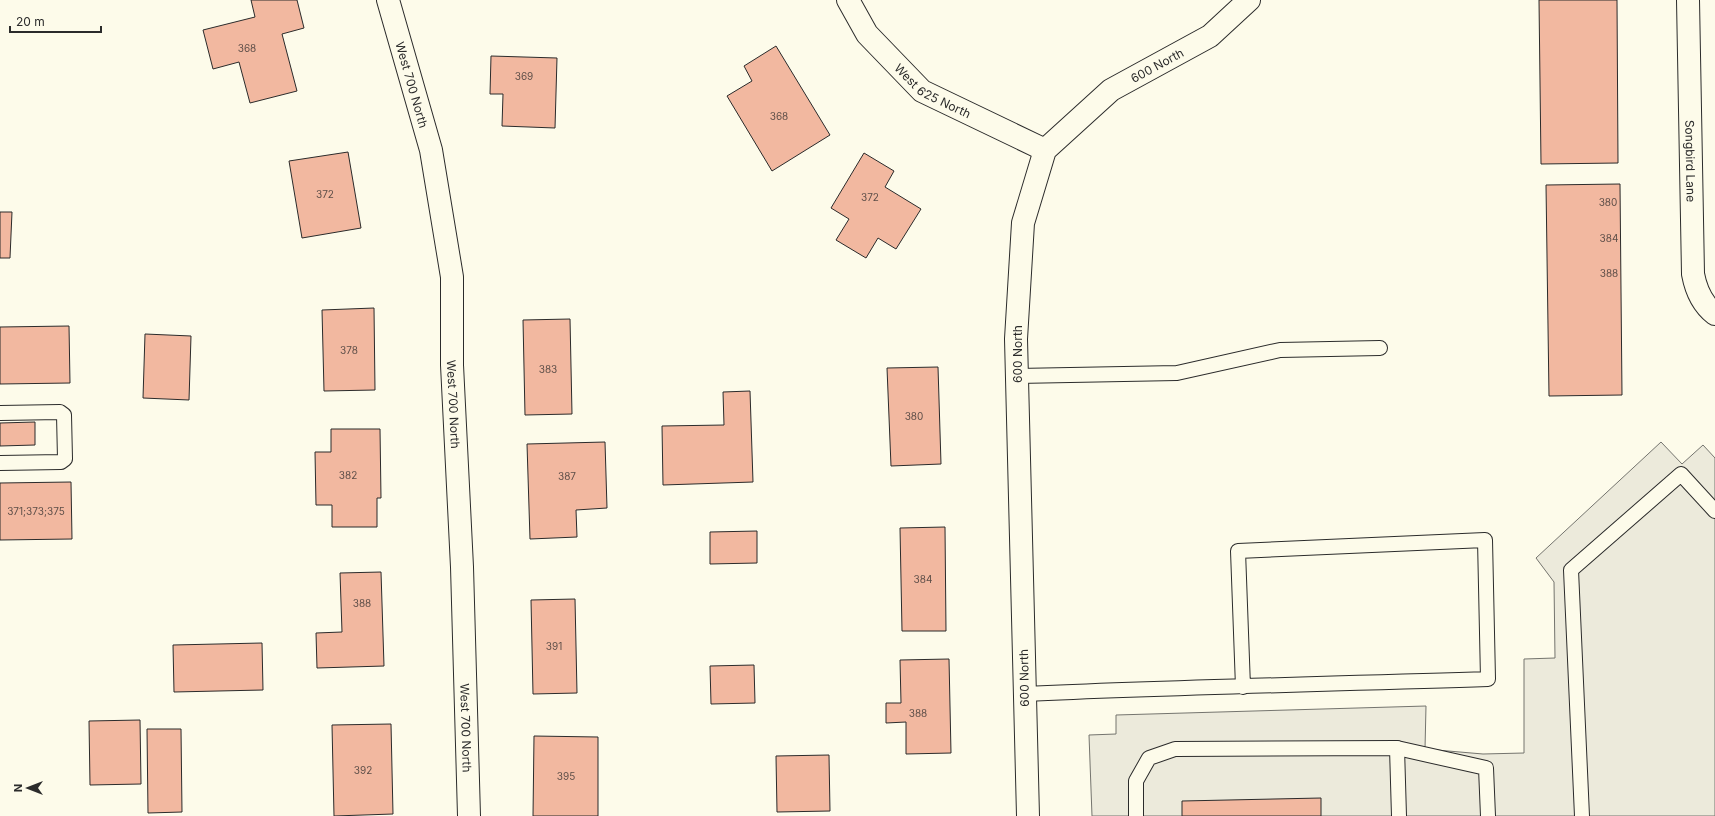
<svg xmlns="http://www.w3.org/2000/svg" width="1715" height="816" font-family="Inter,sans-serif">
	<style>
		.parking { fill: #eceadb; stroke: #74746e }
		.building { fill: #f2b8a0; stroke: #2b2b2b }
		.lines { fill: none; stroke-linecap: round; stroke-linejoin: round }
		.lane-casing { stroke: #2b2b2b; stroke-width: 16 }
		.street-casing { stroke: #2b2b2b; stroke-width: 24 }
		.lane { stroke: #fdfbea; stroke-width: 14 }
		.street { stroke: #fdfbea; stroke-width: 22 }
		.labels { text-anchor: middle; dominant-baseline: central; stroke-width: 3; stroke-linejoin: round; paint-order: stroke }
		.number-label { font-size: 10px; fill: #5d4e48 }
		.street-label { font-size: 12px; fill: #2b2b2b; stroke: #fdfbea }
	</style>
	<rect width="100%" height="100%" fill="#fdfbea"/>
	<!-- parking -->
	<polygon class="parking" points="1661,442 1682,464 1703,445 1715,458 1715,816 1092,816 1089,735 1116,734 1116,715 1426,706 1425,749 1483,754 1524,753 1524,659 1555,658 1554,582 1536,558"/>
	<!-- building -->
	<g class="building">
		<polygon points="251,0 297,0 304,28 282,34 297,91 250,103 239,62 213,69 203,30 255,17"/>
		<polygon points="1539,0 1617,0 1618,163 1541,164"/>
		<polygon points="776,46 830,135 772,171 727,96 752,81 744,66"/>
		<polygon points="491,56 557,58 555,128 502,126 503,94 490,94"/>
		<polygon points="348,152 361,228 302,238 289,161"/>
		<polygon points="864,153 894,171 885,187 921,209 896,249 878,238 866,258 836,240 849,219 831,208"/>
		<polygon points="1620,184 1622,395 1549,396 1546,185"/>
		<polygon points="0,212 12,212 10,258 0,258"/>
		<polygon points="374,308 375,390 324,391 322,310"/>
		<polygon points="570,319 572,414 525,415 523,320"/>
		<polygon points="69,326 70,383 0,384 0,327"/>
		<polygon points="145,334 191,336 189,400 143,398"/>
		<polygon points="938,367 941,464 891,466 887,368"/>
		<polygon points="750,391 753,482 663,485 662,426 724,425 723,392"/>
		<polygon points="35,422 35,445 0,446 0,423"/>
		<polygon points="331,429 380,429 381,498 377,498 377,527 332,527 332,505 316,505 315,452 331,452"/>
		<polygon points="605,442 607,508 576,510 577,537 530,539 527,444"/>
		<polygon points="71,482 72,539 0,540 0,483"/>
		<polygon points="945,527 946,631 902,631 900,528"/>
		<polygon points="757,531 757,563 710,564 710,532"/>
		<polygon points="381,572 384,666 317,668 316,633 342,632 340,573"/>
		<polygon points="575,599 577,693 533,694 531,600"/>
		<polygon points="262,643 263,690 174,692 173,645"/>
		<polygon points="949,659 951,753 906,754 906,722 886,723 886,703 901,703 900,660"/>
		<polygon points="754,665 755,703 711,704 710,666"/>
		<polygon points="140,720 141,784 90,785 89,721"/>
		<polygon points="391,724 393,814 334,816 332,725"/>
		<polygon points="147,729 181,729 182,812 148,813"/>
		<polygon points="534,736 598,737 598,816 533,816"/>
		<polygon points="829,755 830,811 777,812 776,756"/>
		<polygon points="1321,798 1321,816 1182,816 1182,801"/>
	</g>
	<g class="lines">
		<defs>
			<g id="lane">
				<polyline points="1017,376 1177,373 1280,350 1380,348"/>
				<polyline points="0,413 60,412 64,415 65,459 61,462 0,463"/>
				<path d="M1025,694C1179,687 1334,684 1488,679L1485,540L1238,551L1243,687"/>
				<polyline points="1397,748 1486,768 1488,816"/>
				<polyline points="1136,816 1136,781 1149,758 1175,749 1397,748 1399,816"/>
				<polyline points="1582,816 1571,570 1681,474 1715,511"/>
			</g>
			<g id="street">
				<path id="s1" d="M388,0L431,150L452,277V365L462,567L469,816"/>
				<path id="s2" d="M848,0L867,34L922,91L1045,150"/>
				<path id="s3" d="M1688,0L1693,274C1696,290 1702,304 1715,314"/>
				<path id="s4" d="M1028,816L1016,339L1023,223L1045,150L1111,90L1210,36L1249,0"/>
			</g>
		</defs>
		<!-- lane casing -->
		<use href="#lane" class="lane-casing"/>
		<!-- street casing -->
		<use href="#street" class="street-casing"/>
		<!-- lane -->
		<use href="#lane" class="lane"/>
		<!-- street -->
		<use href="#street" class="street"/>
	</g>
	<g class="labels">
		<!-- number labels -->
		<g class="number-label">
			<text x="247" y="48">368</text>
			<text x="524" y="76">369</text>
			<text x="779" y="116">368</text>
			<text x="325" y="194">372</text>
			<text x="870" y="197">372</text>
			<text x="1608" y="202">380</text>
			<text x="1609" y="238">384</text>
			<text x="1609" y="273">388</text>
			<text x="349" y="350">378</text>
			<text x="548" y="369">383</text>
			<text x="914" y="416">380</text>
			<text x="348" y="475">382</text>
			<text x="567" y="476">387</text>
			<text x="36" y="511">371;373;375</text>
			<text x="923" y="579">384</text>
			<text x="362" y="603">388</text>
			<text x="554" y="646">391</text>
			<text x="918" y="713">388</text>
			<text x="363" y="770">392</text>
			<text x="566" y="776">395</text>
		</g>
		<!-- street labels -->
		<g class="street-label">
			<text stroke="none"><textPath href="#s4" startOffset="811">600 North</textPath></text>
			<text stroke="none"><textPath href="#s1" startOffset="88">West 700 North</textPath></text>
			<text stroke="none"><textPath href="#s2" startOffset="127">West 625 North</textPath></text>
			<text stroke="none"><textPath href="#s3" startOffset="161">Songbird Lane</textPath></text>
			<text transform="translate(1017 354) rotate(-90)">600 North</text>
			<text stroke="none"><textPath href="#s1" startOffset="412">West 700 North</textPath></text>
			<text transform="translate(1024 678) rotate(-91)">600 North</text>
			<text stroke="none"><textPath href="#s1" startOffset="736">West 700 North</textPath></text>
		</g>
	</g>
	<!-- north arrow -->
	<g transform="translate(28 788) rotate(270)" stroke="#fdfbea" stroke-width="3" paint-order="stroke">
	<path d="M0-3L7 15L0 10L-7 15Z" fill="#2b2b2b"/>
	<text y="-6" font-size="11" font-weight="bold" text-anchor="middle" fill="#2b2b2b">N</text>
	</g>
	<!-- scale -->
	<path d="M10 26v6h91v-6" fill="none" stroke="#2b2b2b" stroke-width="2"/>
	<text x="16" y="26" font-size="12" fill="#2b2b2b" stroke="#fdfbea" stroke-width="3" paint-order="stroke">20 m</text>
</svg>
